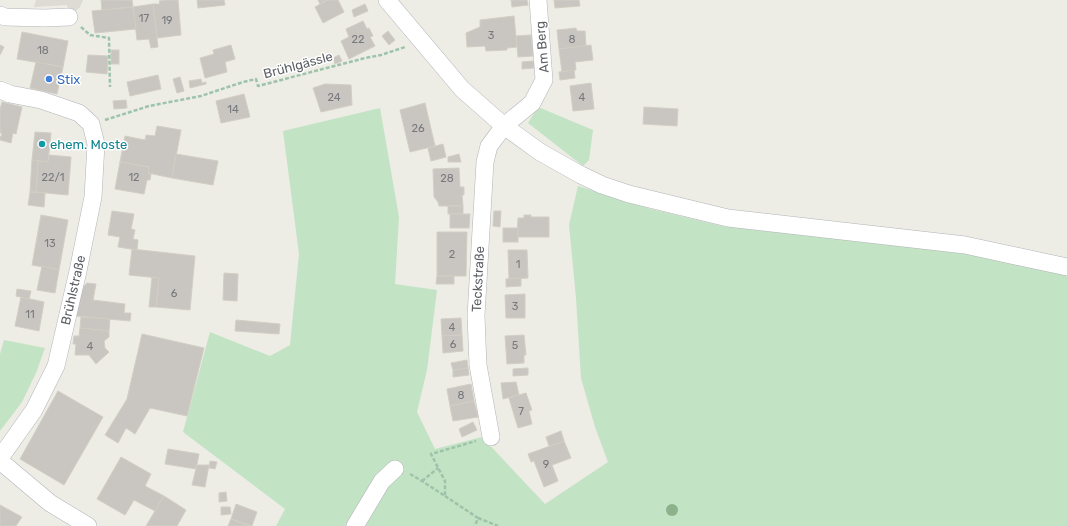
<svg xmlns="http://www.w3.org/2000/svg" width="1067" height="526" font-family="Rubik,sans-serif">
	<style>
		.education { fill: #dddbd3 }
		.green { fill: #c3e3c5 }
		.building { fill: #c9c6c2; stroke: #d2cec3 }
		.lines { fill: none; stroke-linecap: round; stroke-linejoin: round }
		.minor-casing { stroke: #b2b4b8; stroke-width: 18 }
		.path { stroke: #9dc3aa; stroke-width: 2.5; stroke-dasharray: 4 2; stroke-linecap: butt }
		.minor { stroke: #fff; stroke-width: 17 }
		.tree { fill: #8cb28c }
		.shop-dot { fill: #3f7fe0; stroke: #fff; stroke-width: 1.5 }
		.culture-dot { fill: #0f9aa8; stroke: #fff; stroke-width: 1.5 }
		.labels { text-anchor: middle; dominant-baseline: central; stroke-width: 3; stroke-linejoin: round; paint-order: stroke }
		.number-label { font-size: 11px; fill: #77797c }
		.street-label { font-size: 13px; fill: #5c5f64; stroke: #fff }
		.shop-label { font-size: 13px; fill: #366cbe; stroke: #fff; text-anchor: start }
		.culture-label { font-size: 13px; fill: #0d838f; stroke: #fff; text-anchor: start }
	</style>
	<rect width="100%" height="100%" fill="#edece5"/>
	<!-- education -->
	<polygon class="education" points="36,0 83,0 80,7 69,17 67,5 34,7"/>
	<!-- green -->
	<g class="green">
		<polygon points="538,107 593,130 589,160 583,166 528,123"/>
		<polygon points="380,108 399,217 395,284 437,290 427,370 417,412 435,449 482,437 545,504 608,462 595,427 581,378 576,298 569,225 578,186 651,209 726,227 728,218 1067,267 1067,526 276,526 285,509 183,432 210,332 270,356 290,345 299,254 283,131"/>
		<polygon points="4,340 45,348 36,373 22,402 0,431 0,354"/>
	</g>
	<!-- building -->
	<g class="building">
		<polygon points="101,0 132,0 133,7 102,10"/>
		<polygon points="165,0 178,0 181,35 157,38 153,4 160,4 159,1"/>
		<polygon points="197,0 224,0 225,5 198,8"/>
		<polygon points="318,0 328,0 320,4"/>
		<polygon points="328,0 338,0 344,12 323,23 315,7"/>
		<polygon points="511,0 527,0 528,5 512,7"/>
		<polygon points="554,0 579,0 580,6 555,8"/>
		<polygon points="153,4 158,47 151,48 149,39 137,40 133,7"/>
		<polygon points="365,4 368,11 354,17 352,10"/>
		<polygon points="133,7 136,29 95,33 92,11"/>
		<polygon points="514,16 517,47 507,48 507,50 486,51 485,46 467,47 466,33 480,27 480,20"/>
		<polygon points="363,21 367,29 369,28 373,36 370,37 375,46 349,59 341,41 349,37 346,29"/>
		<polygon points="576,28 577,31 585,31 586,46 559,49 557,30"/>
		<polygon points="388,31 395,40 389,45 382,36"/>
		<polygon points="22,32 68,41 63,67 17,59"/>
		<polygon points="531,35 533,56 518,57 516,36"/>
		<polygon points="0,45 4,47 0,55"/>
		<polygon points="231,45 235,59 225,62 227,72 205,78 200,58 214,54 213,50"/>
		<polygon points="591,45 593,60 575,62 576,70 562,72 559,49"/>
		<rect x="111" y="50" width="8" height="14"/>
		<polygon points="88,55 108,56 107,74 86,72"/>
		<polygon points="339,55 342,61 335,64 333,58"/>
		<polygon points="533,61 534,68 522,69 522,62"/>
		<polygon points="36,62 63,67 57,94 30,88"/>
		<polygon points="574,70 575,78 560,80 559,72"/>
		<polygon points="158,75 161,89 130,96 127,82"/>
		<polygon points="180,77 184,91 177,93 173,79"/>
		<polygon points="201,79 202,83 206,82 206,84 190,88 189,81"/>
		<polygon points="591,83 594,109 573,111 570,86"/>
		<polygon points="325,84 351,85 352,105 321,112 313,88"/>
		<polygon points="244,94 250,117 221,123 216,101"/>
		<polygon points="126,100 127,108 114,109 113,101"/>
		<polygon points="2,102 22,107 16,134 13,133 11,143 0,140 0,136 1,137 2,133 0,133 1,130 0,130 0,109"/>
		<polygon points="425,103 435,146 410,152 400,110"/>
		<polygon points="644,107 678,109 677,126 643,124"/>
		<polygon points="157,126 181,130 172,178 148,173 149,167 120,162 125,136 145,140 146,135 155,136"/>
		<polygon points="35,132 51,133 48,162 32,160"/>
		<polygon points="443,144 446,157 431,161 428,148"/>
		<polygon points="176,154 218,161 213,185 172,178"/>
		<polygon points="459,154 461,162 448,162 448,157"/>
		<polygon points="49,155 71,157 68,195 36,192 38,161 48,162"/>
		<polygon points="32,160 38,161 36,192 30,192"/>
		<polygon points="120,162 149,167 148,173 151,174 150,180 147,180 144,194 115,189"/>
		<polygon points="459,168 460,187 464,187 464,195 462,195 463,206 439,206 438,202 434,197 433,169"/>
		<polygon points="30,192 45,193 44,207 28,205"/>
		<rect x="448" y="206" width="15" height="8"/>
		<polygon points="112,211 134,214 131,229 135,230 133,239 138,240 137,250 118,247 120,237 108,235"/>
		<polygon points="494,211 501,211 500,227 493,226"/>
		<polygon points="450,214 470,214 469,228 450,228"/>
		<polygon points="41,215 68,220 59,270 32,265"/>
		<polygon points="524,215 531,215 531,217 549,217 549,237 517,237 518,218 524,218"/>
		<rect x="503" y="228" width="15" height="14"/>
		<polygon points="437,232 467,232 466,276 437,276"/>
		<polygon points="132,249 195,256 190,310 156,307 159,278 129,275"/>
		<polygon points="508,250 527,250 528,278 509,279"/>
		<polygon points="42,266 59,270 55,293 37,290"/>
		<polygon points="224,273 238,274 237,301 223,300"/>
		<polygon points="437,276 454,276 454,284 436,284"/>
		<polygon points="152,277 159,278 156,307 149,307"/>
		<polygon points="521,278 521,286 506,287 506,279"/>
		<polygon points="87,283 96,284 93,300 125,304 124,313 131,313 130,321 76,316 82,288"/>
		<polygon points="17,289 31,291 29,299 16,296"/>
		<polygon points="525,294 525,318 506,318 505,295"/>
		<polygon points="21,297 44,302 39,331 15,326"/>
		<polygon points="81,317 110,319 109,331 80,328"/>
		<polygon points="461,318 462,335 442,336 441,319"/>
		<polygon points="236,320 280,324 279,334 235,331"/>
		<polygon points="80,328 109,331 109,337 104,341 105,348 109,352 96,364 89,355 75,355 76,344 73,344 74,336 79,336"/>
		<polygon points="142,334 204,348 187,416 150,408 135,434 126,428 118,443 105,435 127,399"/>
		<polygon points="462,335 463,351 443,353 442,336"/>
		<polygon points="524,335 526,355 524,355 524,363 507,364 505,336"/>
		<polygon points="467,360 468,368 453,370 451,363"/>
		<polygon points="468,368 469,375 453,377 453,370"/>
		<polygon points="528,368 528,375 513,376 513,369"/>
		<polygon points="516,382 519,395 503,399 501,383"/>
		<polygon points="471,384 474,401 450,406 447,389"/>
		<polygon points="58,391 103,417 64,485 20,459"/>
		<polygon points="526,393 532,410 529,411 532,424 518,428 509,398"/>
		<polygon points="474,401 478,417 453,421 450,406"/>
		<polygon points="473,422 477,430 462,437 459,429"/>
		<polygon points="561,431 564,441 549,446 546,437"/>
		<polygon points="564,441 571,458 552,465 558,481 544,487 534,461 531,462 528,454"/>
		<polygon points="168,449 199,454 196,469 165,464"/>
		<polygon points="121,457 151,474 145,486 164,496 155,511 134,500 125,515 97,499"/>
		<polygon points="210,461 217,462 215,469 209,468"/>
		<polygon points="197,465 209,465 205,487 192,485"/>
		<polygon points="226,492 227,501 219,502 219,493"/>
		<polygon points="164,496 186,510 177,526 146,526"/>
		<polygon points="236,504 257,512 252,526 231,519"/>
		<polygon points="0,505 22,517 16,526 0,526"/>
		<polygon points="221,507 230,507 231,514 221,515"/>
		<polygon points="231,519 250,526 228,526"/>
	</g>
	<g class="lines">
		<defs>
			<g id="minor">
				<polyline points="387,0 462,89 504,126 540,152 581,175 602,185 629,194 728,218 965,245 1067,267"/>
				<polyline points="0,15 5,17 44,18 69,17"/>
				<polyline points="0,90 10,94 41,100 79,113 91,124 96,144 93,197 78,271 56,366 34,410 0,458"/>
				<polyline points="491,437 478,365 476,316 485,162 489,146 504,126 532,103 544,80 538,0"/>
				<polyline points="0,461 50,503 88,526"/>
				<polyline points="355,526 382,481 395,469"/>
			</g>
		</defs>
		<!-- minor casing -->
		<use href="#minor" class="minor-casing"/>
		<!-- path -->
		<g class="path">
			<polyline points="81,27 90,35 109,38 110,87"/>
			<polyline points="105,120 149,106 201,96 243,82 256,79 258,86 365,58 381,55 405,47"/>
			<polyline points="410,474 422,481 445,496 445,481 431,454 476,441"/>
			<polyline points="422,481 438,468"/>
			<polyline points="445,496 478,518 475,526"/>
			<polyline points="478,518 498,526"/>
		</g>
		<!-- minor -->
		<use href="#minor" class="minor"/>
	</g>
	<!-- trees -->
	<circle class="tree" cx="672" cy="510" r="6"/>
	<!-- markers -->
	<circle class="shop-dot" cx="49" cy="79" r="4"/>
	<circle class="culture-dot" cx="42" cy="144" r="4"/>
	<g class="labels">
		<!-- number labels -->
		<g class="number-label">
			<text x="144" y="18">17</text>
			<text x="167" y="20">19</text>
			<text x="491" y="35">3</text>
			<text x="358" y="39">22</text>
			<text x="572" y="39">8</text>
			<text x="43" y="50">18</text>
			<text x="334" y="97">24</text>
			<text x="582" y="97">4</text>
			<text x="233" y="109">14</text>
			<text x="418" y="128">26</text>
			<text x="53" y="177">22/1</text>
			<text x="134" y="177">12</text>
			<text x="447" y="178">28</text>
			<text x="50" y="243">13</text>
			<text x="452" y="254">2</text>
			<text x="518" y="264">1</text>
			<text x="174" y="293">6</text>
			<text x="515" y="306">3</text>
			<text x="30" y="314">11</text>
			<text x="452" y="327">4</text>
			<text x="453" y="344">6</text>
			<text x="515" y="345">5</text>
			<text x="90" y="346">4</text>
			<text x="461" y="395">8</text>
			<text x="521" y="411">7</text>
			<text x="546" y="464">9</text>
		</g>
		<!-- street labels -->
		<g class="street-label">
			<text transform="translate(542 47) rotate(-95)">Am Berg</text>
			<text transform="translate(298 65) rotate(-15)">Brühlgässle</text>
			<text transform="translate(478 279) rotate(-87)">Teckstraße</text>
			<text transform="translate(73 290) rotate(-77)">Brühlstraße</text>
		</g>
		<!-- shop labels -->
		<g class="shop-label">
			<text x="57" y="79">Stix</text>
		</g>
		<!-- culture labels -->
		<g class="culture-label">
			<text x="50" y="144">ehem. Moste</text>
		</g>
	</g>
</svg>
